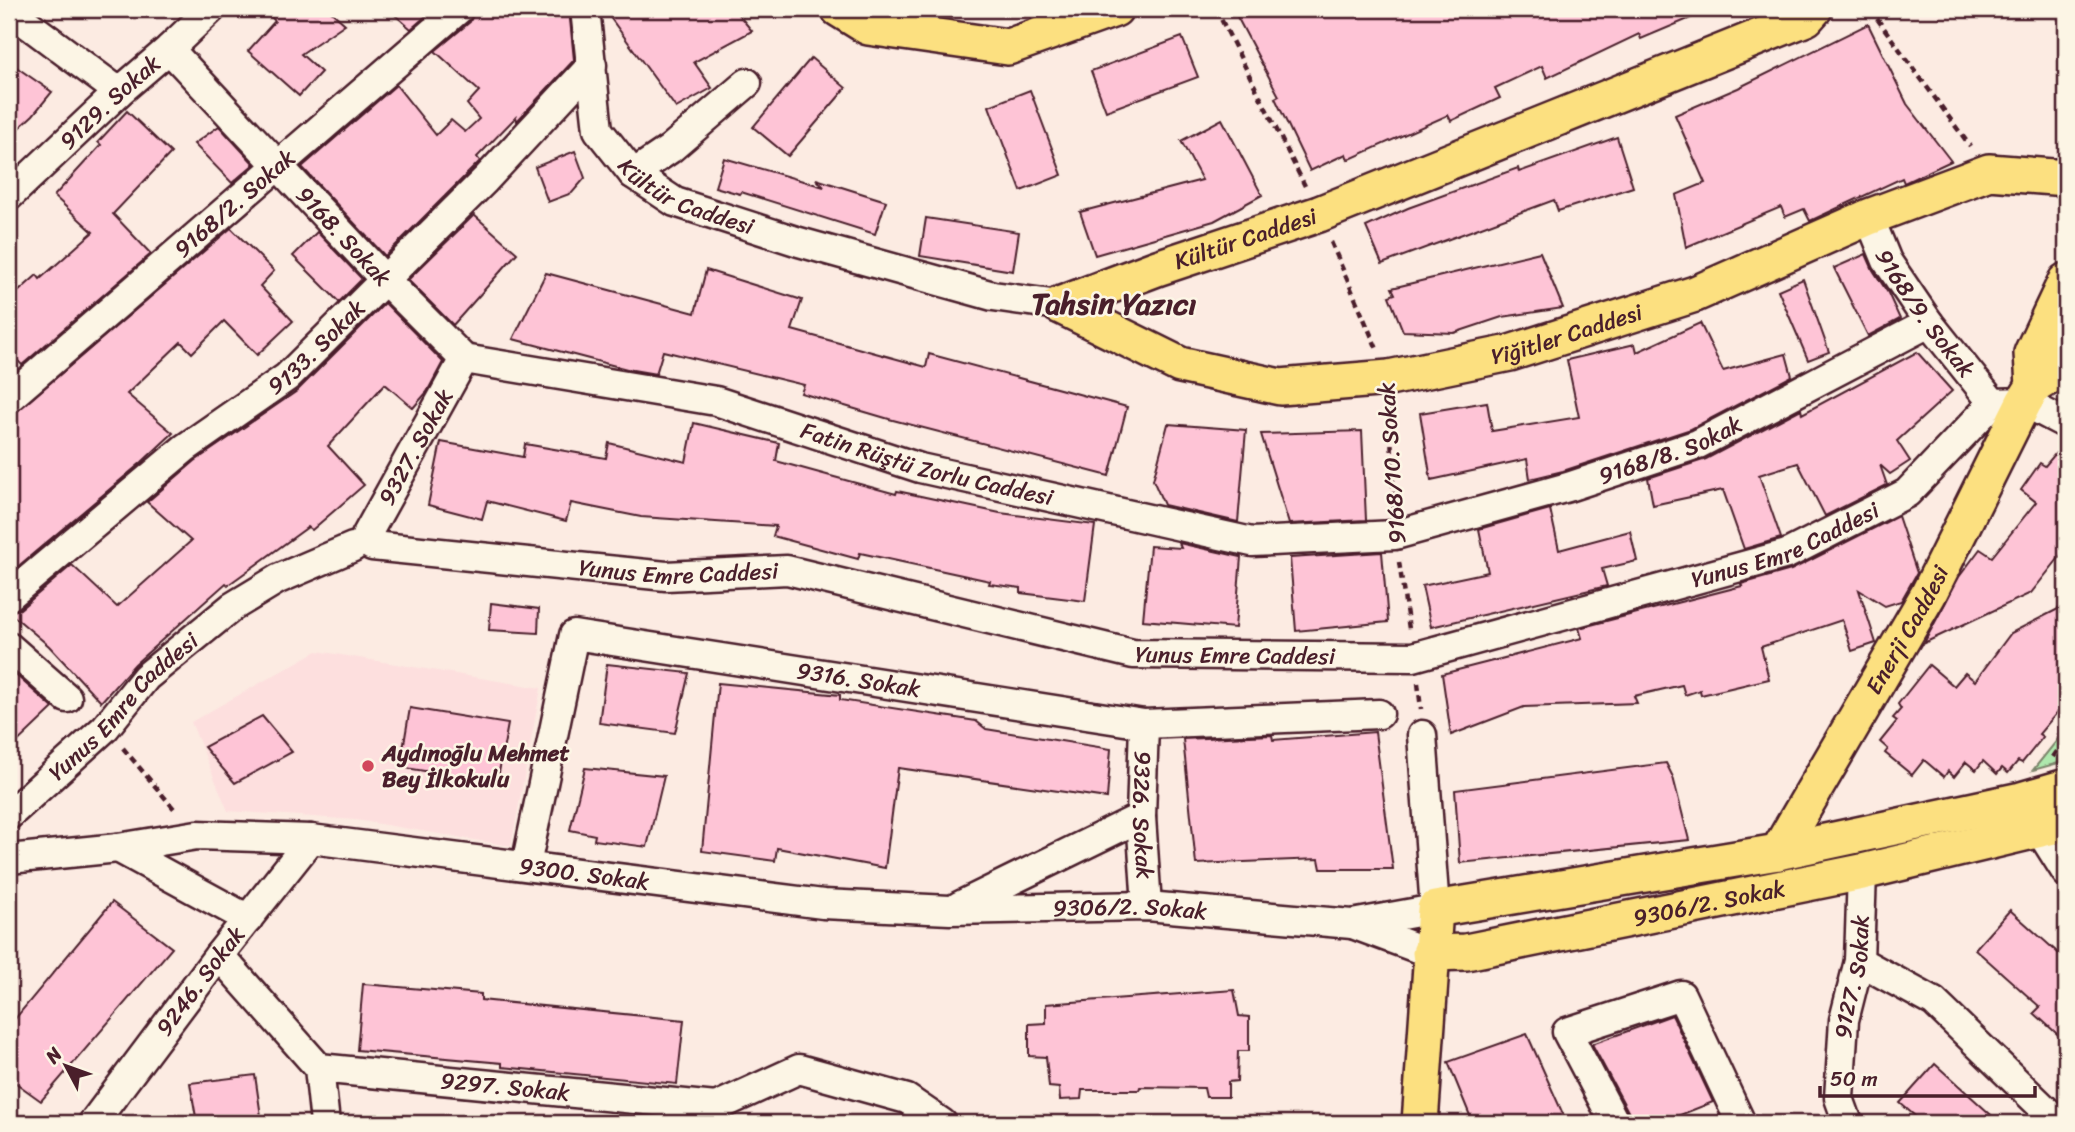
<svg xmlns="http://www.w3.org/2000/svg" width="2075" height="1132" font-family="Sriracha,sans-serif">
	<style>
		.built { fill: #fddfde }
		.park { fill: #aee8ad; stroke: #7c846c; stroke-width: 2 }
		.building { fill: #fec4d6; stroke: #4a1f2b; stroke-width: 2 }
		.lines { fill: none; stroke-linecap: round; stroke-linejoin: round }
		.minor-casing { stroke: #4a1f2b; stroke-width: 33 }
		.major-casing { stroke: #4a1f2b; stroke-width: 40 }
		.path { stroke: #4a1f2b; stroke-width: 4.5; stroke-dasharray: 7 5; stroke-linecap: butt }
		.minor { stroke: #fcf5e5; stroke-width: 28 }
		.major { stroke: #fce080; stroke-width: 35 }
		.poi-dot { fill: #d1495b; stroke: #fcf5e5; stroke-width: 2.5 }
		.labels { text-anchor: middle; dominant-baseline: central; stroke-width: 5; stroke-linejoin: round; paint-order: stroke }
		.street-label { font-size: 23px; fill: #4a1f2b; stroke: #fcf5e5 }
		.poi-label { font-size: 23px; font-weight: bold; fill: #4a1f2b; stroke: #fcf5e5; text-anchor: start }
		.district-label { font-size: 30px; font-weight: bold; fill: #4a1f2b; stroke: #fcf5e5 }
	</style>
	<rect width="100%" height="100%" fill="#fcebe2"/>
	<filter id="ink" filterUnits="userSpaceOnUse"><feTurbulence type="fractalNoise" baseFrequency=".0143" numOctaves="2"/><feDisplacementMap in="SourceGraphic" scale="14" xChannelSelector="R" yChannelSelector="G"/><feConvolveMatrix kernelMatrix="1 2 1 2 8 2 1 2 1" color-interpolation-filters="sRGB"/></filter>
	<g filter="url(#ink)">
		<!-- built -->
		<polygon class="built" points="317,651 541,688 511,846 356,820 228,811 191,722"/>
		<!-- park -->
		<polygon class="park" points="2066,729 2066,761 2033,770"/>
		<!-- building -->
		<g class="building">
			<polygon points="264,9 328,9 345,24 301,54 321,72 299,96 248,51 275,21"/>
			<polygon points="388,9 434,9 411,29"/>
			<polygon points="475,9 569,9 574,60 517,121 516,117 477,157 480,161 385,256 302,167 396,85 436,135 451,120 465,132 479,119 467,104 479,91 435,51 470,22"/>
			<polygon points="604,9 734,9 752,31 694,62 712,88 676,108"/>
			<polygon points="1233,9 1712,9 1641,39 1639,34 1547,78 1542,66 1495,88 1500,98 1451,121 1448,115 1348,160 1346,154 1310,171 1275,98 1279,96"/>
			<polygon points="1868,24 1907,104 1951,161 1904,183 1902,178 1810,221 1804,209 1785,217 1781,207 1686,247 1676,195 1705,183 1675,115 1738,88"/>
			<polygon points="1182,37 1198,77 1106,111 1091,71"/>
			<polygon points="811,58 846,88 788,156 753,127"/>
			<polygon points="9,62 52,92 33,115 9,137"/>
			<polygon points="1030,90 1062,175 1021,191 989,106"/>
			<polygon points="127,111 171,153 113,214 151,254 22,365 9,352 9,300 37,275 40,279 93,232 54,196 101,145 98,142"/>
			<polygon points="1222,119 1262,195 1214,221 1095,255 1080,212 1202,180 1181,141"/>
			<polygon points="219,126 254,164 232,183 194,144"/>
			<polygon points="1617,137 1633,187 1558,211 1554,200 1382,264 1366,227 1408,208 1518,168 1519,172"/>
			<polygon points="575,151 585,178 572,193 548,202 535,167"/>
			<polygon points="724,158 824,187 816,179 886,201 875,234 741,192 740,194 715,187"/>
			<polygon points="474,215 517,253 453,325 408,280"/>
			<polygon points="926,218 1019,232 1013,271 920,256"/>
			<polygon points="231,228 274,271 260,286 293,321 257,355 224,321 192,353 181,342 127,394 173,433 142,462 9,574 9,418"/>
			<polygon points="317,232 362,279 339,302 293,256"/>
			<polygon points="1540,252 1563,308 1502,317 1454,333 1403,331 1389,296 1395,294 1392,288"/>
			<polygon points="1866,254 1873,270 1888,293 1900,319 1868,336 1834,268"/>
			<polygon points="706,270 802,300 792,330 926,367 929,354 1127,407 1109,476 889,419 801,393 804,385 663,351 656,374 627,369 513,339 546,273 695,313"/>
			<polygon points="1803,279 1829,352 1808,360 1778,290"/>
			<polygon points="385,303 443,362 427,392 413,408 385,384 328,446 364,485 312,530 308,527 228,585 226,583 135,664 101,702 49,646 9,612 20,609 72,565 117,607 191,541 147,502 195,461 297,391"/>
			<polygon points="1700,323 1723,371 1786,354 1792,376 1691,429 1563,471 1530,479 1527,459 1431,480 1420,413 1487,402 1492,431 1579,417 1567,360 1635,344 1637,352"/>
			<polygon points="1917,352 1952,391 1897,441 1910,461 1890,474 1880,465 1887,485 1825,516 1798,463 1759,475 1781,538 1744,549 1723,490 1653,505 1648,478 1706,459 1801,409 1802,414"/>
			<polygon points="694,423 779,443 776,461 896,494 897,491 1000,513 1095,525 1085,601 1021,593 1021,588 989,584 990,581 860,553 858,559 773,536 776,526 641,517 571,503 566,521 487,501 482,519 428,505 441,442 523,457 525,444 606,458 609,443 686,462"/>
			<polygon points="1168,424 1246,430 1238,522 1164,505 1153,480"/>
			<polygon points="1362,431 1366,520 1289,524 1261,434"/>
			<polygon points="2066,441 2066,549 2031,593 1924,643 1959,577 1980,549 1992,557 2036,502 2021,490 2040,463 2045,466"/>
			<polygon points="1550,509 1559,550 1630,531 1637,561 1602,569 1607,586 1431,627 1422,586 1488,572 1479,529"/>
			<polygon points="1898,516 1917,573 1901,601 1885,606 1859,590 1876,643 1852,651 1842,620 1761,647 1769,679 1701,695 1700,690 1685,695 1682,685 1634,696 1637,703 1524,707 1451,735 1442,674 1582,638 1579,628 1742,586 1741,584 1791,570"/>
			<polygon points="1179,543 1241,557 1235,628 1143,620 1150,546 1181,548"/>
			<polygon points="1382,552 1388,622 1296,631 1290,558"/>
			<polygon points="491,603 539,609 538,633 489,630"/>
			<polygon points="2066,605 2066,702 2039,734 2043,737 2022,763 2018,761 2008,773 2002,768 1997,774 1983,761 1976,770 1966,762 1954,777 1948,771 1944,777 1924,760 1912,775 1885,753 1888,749 1880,742 1897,721 1893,718 1901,709 1898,704 1929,665 1954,686 1965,673 1975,681 2011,633"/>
			<polygon points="607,664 689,673 675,733 599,723"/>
			<polygon points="9,669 53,708 9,750"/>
			<polygon points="718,683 840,695 840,700 976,721 986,729 1111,749 1107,798 898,768 885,868 777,848 775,861 702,851"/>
			<polygon points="410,708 508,724 497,783 400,767"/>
			<polygon points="262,716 292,752 235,783 204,747"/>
			<polygon points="1375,732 1393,869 1321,869 1319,859 1196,864 1183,739 1272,735 1273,740"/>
			<polygon points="1666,763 1673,777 1689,840 1460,863 1455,790"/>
			<polygon points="585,768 664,776 647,847 594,840 595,835 570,830"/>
			<polygon points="112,902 172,948 41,1101 9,1078 9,1026"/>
			<polygon points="2010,910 2066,960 2066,1042 2034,1013 2040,1007 1975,949"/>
			<polygon points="363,984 481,994 481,1000 684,1020 677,1084 502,1067 502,1063 357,1050"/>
			<polygon points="1234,990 1239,1016 1249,1017 1249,1051 1238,1051 1237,1081 1228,1082 1228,1097 1206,1097 1204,1088 1140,1087 1139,1090 1082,1090 1081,1099 1060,1100 1059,1088 1049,1087 1046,1057 1029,1056 1029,1024 1046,1023 1046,1004"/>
			<polygon points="1672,1015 1713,1102 1660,1123 1632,1123 1630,1115 1592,1044"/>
			<polygon points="1527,1034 1567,1123 1473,1123 1448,1062"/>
			<polygon points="1935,1064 2000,1123 1923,1123 1900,1103"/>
			<polygon points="255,1075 262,1123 197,1123 190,1083"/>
		</g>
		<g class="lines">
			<defs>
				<g id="minor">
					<path id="s1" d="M585,9L598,130L633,174L675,202L799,242L993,296L1059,305"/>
					<polyline points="9,10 119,92"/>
					<path id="s2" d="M169,49L384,279L464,359"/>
					<polyline points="633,174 670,149 747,83"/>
					<path id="s3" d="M9,196L119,92L169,49L211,9"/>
					<path id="s4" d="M1869,217L1887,261L1929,323L1993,403"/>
					<path id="s5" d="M464,359L716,401L920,468L1252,542L1395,535L1568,487L1698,444L1929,323"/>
					<path id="s6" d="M9,398L459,9"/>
					<path id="s7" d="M366,536L464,359"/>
					<path id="s8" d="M372,546L666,576L787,570L1133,654L1413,657L1787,554L1907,493L1993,403L2024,402L2066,424"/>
					<path id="s9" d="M9,596L185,448L287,377L485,180L592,65"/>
					<polyline points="9,647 67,698"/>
					<path id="s10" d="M1144,724L1141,817L1147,906"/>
					<polyline points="2028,812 2066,872"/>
					<path id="s11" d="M9,815L105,728L146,677L232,607L278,579L353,547"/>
					<polyline points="118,848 248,919"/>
					<path id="s12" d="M9,859L118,848L197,835L311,839L823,904L950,910L1147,906L1352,924L1435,909L1422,735"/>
					<path id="s13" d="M526,865L574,635L1144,724L1379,714"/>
					<polyline points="959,906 1141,817"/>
					<polyline points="1355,925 1430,953"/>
					<polyline points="219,955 319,1068 325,1123"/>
					<polyline points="1859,961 1934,1002 2059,1123"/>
					<path id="s14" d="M319,1068L716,1107L715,1123"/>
					<polyline points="716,1107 799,1069 907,1099 942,1123"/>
					<path id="s15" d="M93,1123L219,955L311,839"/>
					<polyline points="1615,1123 1567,1032 1681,995 1741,1123"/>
					<path id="s16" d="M1848,1123L1839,1098L1844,1020L1859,961L1862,872"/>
				</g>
				<g id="major">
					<polyline points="839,9 868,27 1008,47 1115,9"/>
					<path id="s17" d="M1059,305L1180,365L1280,387L1389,378L1510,353L1695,294L1869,217L1989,172L2066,178"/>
					<path id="s18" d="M1059,305L1157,268L1319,214L1806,18L1814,9"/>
					<polyline points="2034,386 2032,353 2066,281"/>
					<path id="s19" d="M1778,852L1928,595L2024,402L2034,386L2061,369L2066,358"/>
					<path id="s20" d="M1430,953L1466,952L1862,872L2066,823"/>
					<polyline points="1420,1123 1435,909 1778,852 2021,800 2066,787"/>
				</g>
			</defs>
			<!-- minor casing -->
			<use href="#minor" class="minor-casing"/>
			<!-- major casing -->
			<use href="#major" class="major-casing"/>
			<!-- path -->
			<g class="path">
				<polyline points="1216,9 1305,186"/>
				<polyline points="1870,9 1970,146"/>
				<polyline points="1331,242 1377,349"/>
				<polyline points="1390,408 1394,508"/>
				<polyline points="1399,562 1409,629"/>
				<polyline points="1418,683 1421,709"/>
				<polyline points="123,748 176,811"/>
				<polyline points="2053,757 2066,739"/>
			</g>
			<!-- minor -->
			<use href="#minor" class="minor"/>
			<!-- major -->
			<use href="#major" class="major"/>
		</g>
	</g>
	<!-- markers -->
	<circle class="poi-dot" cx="368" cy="766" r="7"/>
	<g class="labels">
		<!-- street labels -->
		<g class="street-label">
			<text stroke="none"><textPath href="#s3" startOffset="138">9129. Sokak</textPath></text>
			<text stroke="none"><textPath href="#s1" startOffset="236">Kültür Caddesi</textPath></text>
			<text stroke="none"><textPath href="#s6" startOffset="298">9168/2. Sokak</textPath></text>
			<text stroke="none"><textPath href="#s2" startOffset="256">9168. Sokak</textPath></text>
			<text stroke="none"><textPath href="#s18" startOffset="198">Kültür Caddesi</textPath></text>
			<text stroke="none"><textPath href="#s4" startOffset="112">9168/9. Sokak</textPath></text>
			<text stroke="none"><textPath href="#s17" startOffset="530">Yiğitler Caddesi</textPath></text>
			<text stroke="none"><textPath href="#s9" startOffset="396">9133. Sokak</textPath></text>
			<text stroke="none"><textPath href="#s7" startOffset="102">9327. Sokak</textPath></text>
			<text stroke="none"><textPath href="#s5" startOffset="1242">9168/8. Sokak</textPath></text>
			<text stroke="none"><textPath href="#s5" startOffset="476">Fatin Rüştü Zorlu Caddesi</textPath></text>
			<text transform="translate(1392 463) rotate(-94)">9168/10. Sokak</text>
			<text stroke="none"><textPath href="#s8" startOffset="1442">Yunus Emre Caddesi</textPath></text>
			<text stroke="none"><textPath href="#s8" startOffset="308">Yunus Emre Caddesi</textPath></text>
			<text stroke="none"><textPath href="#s19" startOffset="257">Enerji Caddesi</textPath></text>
			<text stroke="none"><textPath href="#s8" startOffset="875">Yunus Emre Caddesi</textPath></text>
			<text stroke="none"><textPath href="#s13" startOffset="523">9316. Sokak</textPath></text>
			<text stroke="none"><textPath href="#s11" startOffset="158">Yunus Emre Caddesi</textPath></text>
			<text stroke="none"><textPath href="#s10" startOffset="91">9326. Sokak</textPath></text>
			<text stroke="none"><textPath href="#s12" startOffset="579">9300. Sokak</textPath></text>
			<text stroke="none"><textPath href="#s20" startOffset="284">9306/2. Sokak</textPath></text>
			<text stroke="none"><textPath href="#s12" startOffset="1127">9306/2. Sokak</textPath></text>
			<text stroke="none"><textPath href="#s16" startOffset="149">9127. Sokak</textPath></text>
			<text stroke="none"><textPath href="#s15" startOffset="178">9246. Sokak</textPath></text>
			<text stroke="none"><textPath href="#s14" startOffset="187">9297. Sokak</textPath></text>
		</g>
		<!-- poi labels -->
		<g class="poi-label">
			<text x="382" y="753">Aydınoğlu Mehmet<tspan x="382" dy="26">Bey İlkokulu</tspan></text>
		</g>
		<!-- district labels -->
		<g class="district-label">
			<text x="1114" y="304">Tahsin Yazıcı</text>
		</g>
	</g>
	<!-- margin -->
	<rect width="2075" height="1132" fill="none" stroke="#fcf5e5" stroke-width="35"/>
	<rect x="18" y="18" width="2040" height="1097" fill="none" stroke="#4a1f2b" stroke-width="2.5" filter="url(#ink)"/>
	<!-- north arrow -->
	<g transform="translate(66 1066) rotate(311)" stroke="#fcf5e5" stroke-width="5" paint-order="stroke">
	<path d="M0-5L12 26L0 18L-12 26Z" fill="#4a1f2b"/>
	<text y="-10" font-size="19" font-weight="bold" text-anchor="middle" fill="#4a1f2b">N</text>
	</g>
	<!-- scale -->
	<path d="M1820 1086v10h215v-10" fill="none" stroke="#4a1f2b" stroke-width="3.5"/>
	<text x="1830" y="1086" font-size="21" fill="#4a1f2b" stroke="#fcf5e5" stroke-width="5" paint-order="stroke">50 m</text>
</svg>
